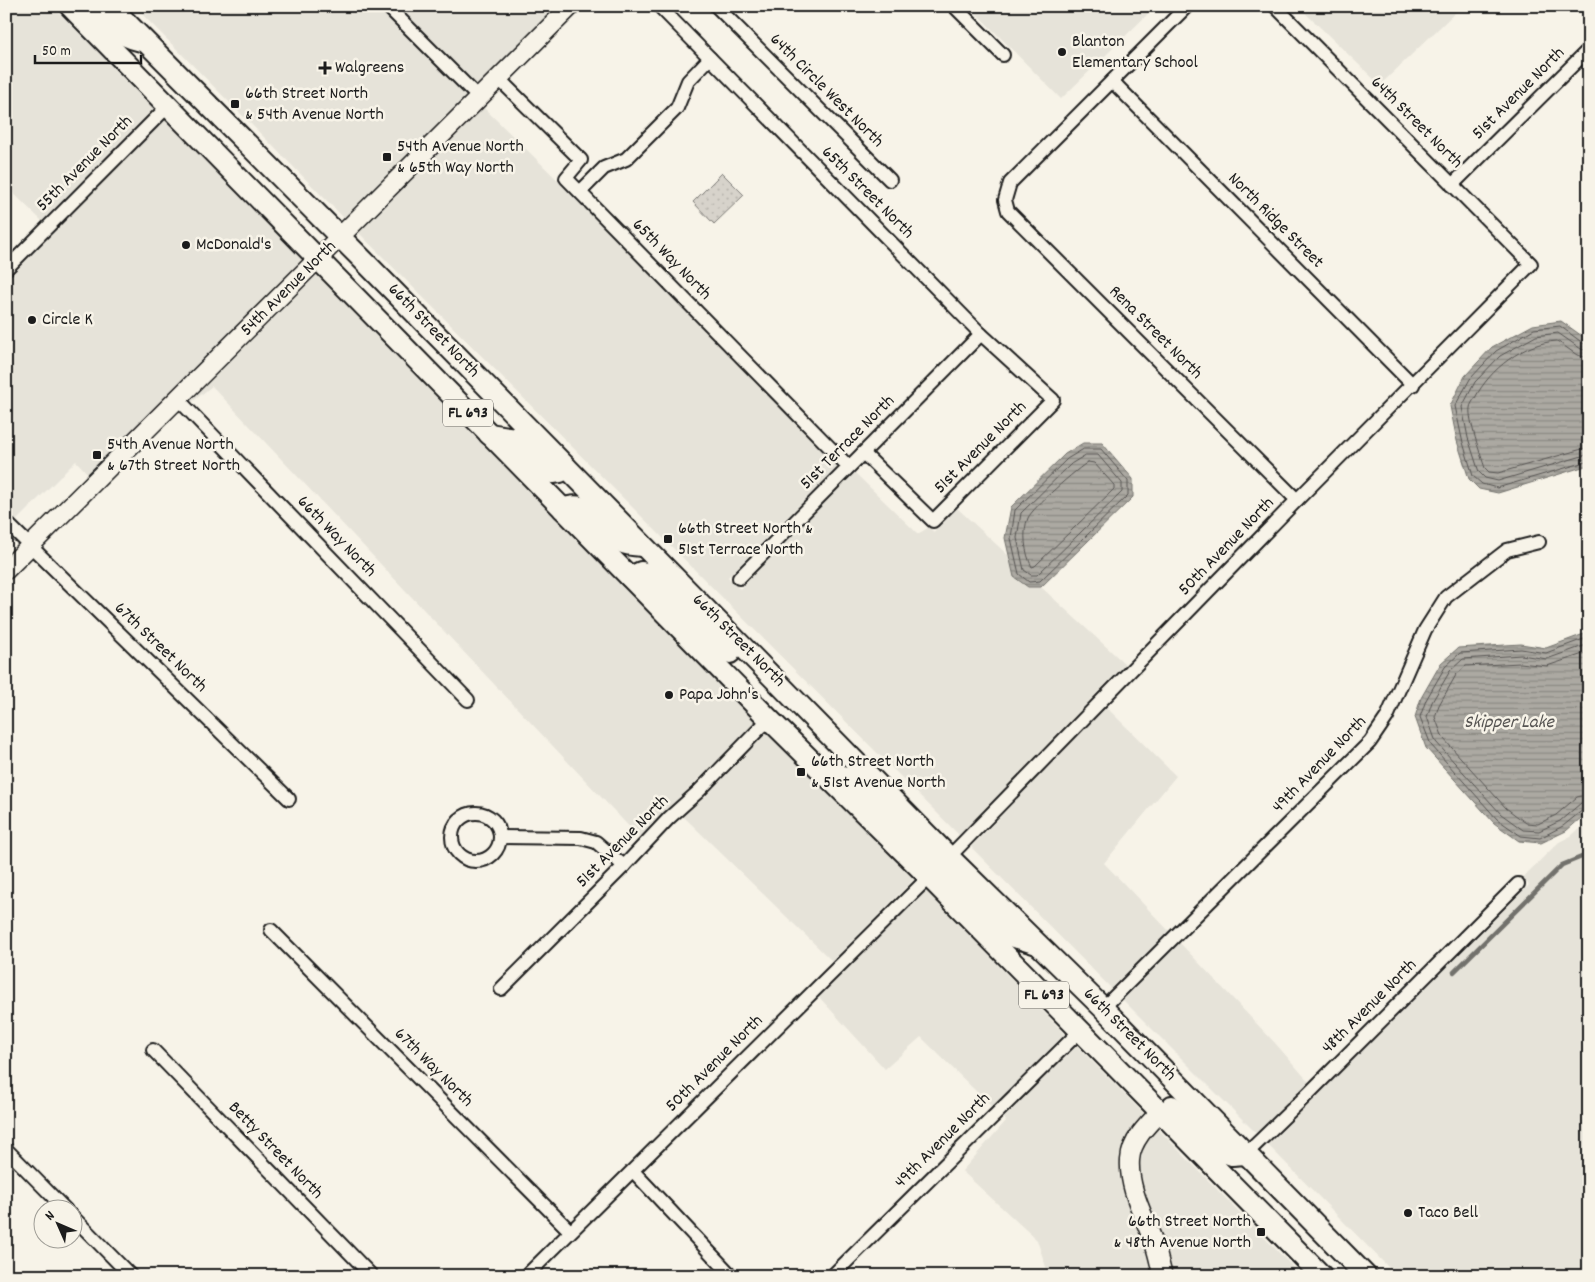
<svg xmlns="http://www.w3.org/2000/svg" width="1595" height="1282" font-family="Dekko,sans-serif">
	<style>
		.built { fill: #e6e3d9 }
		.park { fill: url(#park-dots); stroke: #7a7874 }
		.water { fill: url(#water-rules); stroke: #72716c }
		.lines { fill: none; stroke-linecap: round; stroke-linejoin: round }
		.shore { stroke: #565452; stroke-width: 1 }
		.stream { stroke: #72716c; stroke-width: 4.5 }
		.street-casing { stroke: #1c1c1c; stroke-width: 16 }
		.secondary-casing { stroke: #1c1c1c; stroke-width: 21 }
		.primary-casing { stroke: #1c1c1c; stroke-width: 24 }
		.street { stroke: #f7f3e8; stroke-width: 12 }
		.secondary { stroke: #f7f3e8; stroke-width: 18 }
		.primary { stroke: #f7f3e8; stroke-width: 20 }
		.poi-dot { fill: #1c1c1c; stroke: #f7f3e8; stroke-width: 2 }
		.labels { text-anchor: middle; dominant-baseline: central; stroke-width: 5; stroke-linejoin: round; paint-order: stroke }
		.shield { fill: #f7f3e8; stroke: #5e5c59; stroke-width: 1 }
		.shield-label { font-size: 16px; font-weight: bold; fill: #1c1c1c }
		.poi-label { font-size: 18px; fill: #1c1c1c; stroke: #f7f3e8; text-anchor: start }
		.street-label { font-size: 18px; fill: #1c1c1c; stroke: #f7f3e8 }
		.water-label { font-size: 19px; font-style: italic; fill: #565452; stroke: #f7f3e8 }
	</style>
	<defs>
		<pattern id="park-dots" width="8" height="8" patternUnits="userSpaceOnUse" patternTransform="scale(1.25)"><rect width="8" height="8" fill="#d7d3cb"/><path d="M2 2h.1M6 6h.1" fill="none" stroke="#b8b5ae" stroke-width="1.8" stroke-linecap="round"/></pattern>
		<pattern id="water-rules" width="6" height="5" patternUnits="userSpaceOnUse" patternTransform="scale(1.25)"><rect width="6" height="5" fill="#aca9a2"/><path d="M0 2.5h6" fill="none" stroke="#8b8983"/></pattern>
	</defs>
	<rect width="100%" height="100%" fill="#f7f3e8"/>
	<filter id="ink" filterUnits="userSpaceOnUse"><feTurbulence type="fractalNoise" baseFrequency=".02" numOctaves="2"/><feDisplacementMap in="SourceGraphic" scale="10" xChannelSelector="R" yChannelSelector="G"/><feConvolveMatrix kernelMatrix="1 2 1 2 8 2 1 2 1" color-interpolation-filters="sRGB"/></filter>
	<g filter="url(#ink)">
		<!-- built -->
		<g class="built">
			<polygon points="6,6 52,6 154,108 42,221 6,186"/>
			<polygon points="134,6 377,6 468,98 346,220"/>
			<polygon points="398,6 559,6 479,87"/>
			<polygon points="969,6 1156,6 1061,99"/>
			<polygon points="1298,6 1462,6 1380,85"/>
			<polygon points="500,90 484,108 575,197 838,466 728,577 740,589 854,472 918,534 929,527 934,532 957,508 1010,557 1015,577 1028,587 1041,587 1125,664 959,835 358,232"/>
			<polygon points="165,120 305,261 89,475 76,461 16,521 6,511 6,281"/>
			<polygon points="317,273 758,720 642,835 638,836 212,386 191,403 189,400"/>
			<polygon points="1106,707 1176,776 1104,863 1169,931 1111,988 971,847"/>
			<polygon points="769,731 914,879 832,961 684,817 682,817 705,797"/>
			<polygon points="1589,820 1589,1276 1397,1276 1268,1145 1529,885 1522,878 1559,842 1571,836"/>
			<polygon points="926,891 1065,1034 992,1107 921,1037 885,1069 819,997"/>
			<polygon points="1180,943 1275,1043 1309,1082 1257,1134 1123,1000"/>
			<polygon points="1077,1046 1145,1115 1129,1136 1148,1249 1155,1275 1049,1276 1037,1240 962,1171 1006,1121 1004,1118"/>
			<polygon points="1156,1127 1302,1276 1171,1276 1163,1245 1139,1181 1138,1161 1143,1145"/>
		</g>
		<!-- park -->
		<polygon class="park" points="722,173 744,195 714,224 693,202"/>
		<!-- water -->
		<g class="water">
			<polygon points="1561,321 1589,341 1589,465 1498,493 1479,489 1469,479 1457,441 1450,406 1465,376 1492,347 1533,325"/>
			<polygon points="1083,443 1102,443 1133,479 1133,497 1041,587 1028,587 1014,577 1005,538 1011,507 1065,454"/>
			<polygon points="1589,631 1589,811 1566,831 1541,843 1519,841 1494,823 1426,748 1415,717 1421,698 1441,663 1458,648 1521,644 1546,648 1584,634"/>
		</g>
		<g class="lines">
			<!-- shore -->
			<g class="shore">
				<polyline points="1589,345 1584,344 1560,326 1534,329 1496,351 1470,379 1455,406 1462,439 1473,476 1482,484 1497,488 1589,461"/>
				<polyline points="1589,351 1581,349 1558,333 1536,336 1500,356 1475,382 1462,407 1468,438 1479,472 1485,478 1498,481 1589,454"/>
				<path d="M1589,358L1577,355L1557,341C1523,343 1490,369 1475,398C1473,401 1470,405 1470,408C1468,419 1481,456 1485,468L1489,472L1498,473L1589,447"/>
				<polygon points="1084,449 1101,449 1128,481 1128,495 1040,581 1029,582 1019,574 1011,538 1015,510 1067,459"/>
				<polygon points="1086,455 1098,455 1122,483 1122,492 1037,575 1031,575 1024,570 1017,538 1021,513 1071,464"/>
				<path d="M1088,462L1094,463L1114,485V489L1035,566L1032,567C1025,554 1022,532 1028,518C1032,508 1078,468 1088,462Z"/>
				<polyline points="1589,637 1546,653 1521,649 1460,653 1445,667 1426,700 1420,717 1431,745 1497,819 1521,836 1540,838 1563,826 1584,809 1589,808"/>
				<polyline points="1589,644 1547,659 1521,655 1463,659 1450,671 1432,702 1427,717 1436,742 1501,814 1523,830 1539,831 1560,821 1581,803 1589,801"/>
				<polyline points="1589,652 1547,666 1520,663 1466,666 1456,675 1439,705 1435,717 1443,738 1506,808 1526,823 1538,824 1556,815 1577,797 1589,794"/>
			</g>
			<!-- stream -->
			<polyline class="stream" points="1454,972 1562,865 1589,854"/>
			<defs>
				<g id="street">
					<polyline points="387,6 479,98"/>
					<polyline points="659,6 981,334 1053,400 933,521 863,453"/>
					<polyline points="716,6 890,180"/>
					<polyline points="954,6 1003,55"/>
					<polyline points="1187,6 1010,183 1005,200 1008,211 1297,500"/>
					<polyline points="499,79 581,160 566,178 848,466"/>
					<polyline points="1112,81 1413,385"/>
					<polyline points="1452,185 1589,49"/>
					<polyline points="580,192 604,168 626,159 677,108 688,81 710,58"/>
					<polyline points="6,269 168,106"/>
					<polyline points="178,399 468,700"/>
					<polyline points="6,522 289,799"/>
					<polyline points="739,578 981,334"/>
					<circle cx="476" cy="837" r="24"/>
					<polyline points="500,837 581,838 596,842 624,866"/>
					<polyline points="949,857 1297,500 1531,264 1275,6"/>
					<polyline points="271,930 570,1231"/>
					<polyline points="501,989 624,866 669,818 699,791 769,719"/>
					<polyline points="1103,1008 1370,742 1387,717 1425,630 1446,597 1507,550 1539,542"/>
					<polyline points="153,1050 372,1276"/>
					<polyline points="6,1149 66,1210"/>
					<polyline points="1246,1154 1309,1093 1518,884"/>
					<polyline points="633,1171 732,1276"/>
					<polyline points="72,1216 131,1276"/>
					<polyline points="526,1276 929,877"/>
					<polyline points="832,1276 1080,1031"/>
				</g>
				<g id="secondary">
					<polyline points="6,570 571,6"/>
					<path d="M1160,1112C1147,1125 1131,1141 1130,1160C1128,1190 1146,1219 1155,1246C1158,1255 1160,1266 1163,1276"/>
				</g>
				<g id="primary">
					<polyline points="70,6 769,719 929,877 1322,1276"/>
					<path d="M90,6C105,22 118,36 141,41"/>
					<polyline points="110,6 364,261 949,857 1103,1008 1366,1276"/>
					<polyline points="489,434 515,438 546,468 553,473 560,472 566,467"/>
					<path d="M563,509C590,497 601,528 621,542C625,545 634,545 640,546"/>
					<polyline points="630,577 641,572 652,575 730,653"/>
					<polyline points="827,769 855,782 923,850 939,859 947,857"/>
					<polyline points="935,875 938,874 957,885 1008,935 1037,944"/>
					<polyline points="1172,1106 1220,1151 1232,1155 1246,1154"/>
				</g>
			</defs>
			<!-- street casing -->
			<use href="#street" class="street-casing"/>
			<!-- secondary casing -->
			<use href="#secondary" class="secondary-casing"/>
			<!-- primary casing -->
			<use href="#primary" class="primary-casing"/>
			<!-- street -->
			<use href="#street" class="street"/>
			<!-- secondary -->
			<use href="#secondary" class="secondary"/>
			<!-- primary -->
			<use href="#primary" class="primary"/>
		</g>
	</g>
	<!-- markers -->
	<g class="poi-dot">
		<circle cx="1062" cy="52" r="5"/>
		<path d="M322.5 60.5h5v5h5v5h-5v5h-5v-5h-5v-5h5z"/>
		<rect x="230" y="99" width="10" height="10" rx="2.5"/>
		<rect x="382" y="152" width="10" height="10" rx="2.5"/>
		<circle cx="186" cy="245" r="5"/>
		<circle cx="32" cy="320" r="5"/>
		<rect x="92" y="450" width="10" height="10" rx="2.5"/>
		<rect x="663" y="534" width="10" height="10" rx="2.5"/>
		<circle cx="669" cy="695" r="5"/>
		<rect x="796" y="767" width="10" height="10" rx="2.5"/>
		<circle cx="1408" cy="1213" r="5"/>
		<rect x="1256" y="1227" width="10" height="10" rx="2.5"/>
	</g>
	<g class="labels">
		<!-- shield labels -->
		<g class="shield">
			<rect x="443" y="399.5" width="50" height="27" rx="4"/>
			<rect x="1019" y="981.5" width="50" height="27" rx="4"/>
		</g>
		<g class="shield-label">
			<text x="468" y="413">FL 693</text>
			<text x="1044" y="995">FL 693</text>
		</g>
		<!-- poi labels -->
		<g class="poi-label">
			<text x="1072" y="42">Blanton<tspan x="1072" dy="21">Elementary School</tspan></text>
			<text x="335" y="68">Walgreens</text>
			<text x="245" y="94">66th Street North<tspan x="245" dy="21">&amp; 54th Avenue North</tspan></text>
			<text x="397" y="147">54th Avenue North<tspan x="397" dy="21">&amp; 65th Way North</tspan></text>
			<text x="196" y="245">McDonald's</text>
			<text x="42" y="320">Circle K</text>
			<text x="107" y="445">54th Avenue North<tspan x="107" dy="21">&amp; 67th Street North</tspan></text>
			<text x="678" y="529">66th Street North &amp;<tspan x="678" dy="21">51st Terrace North</tspan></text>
			<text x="679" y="695">Papa John's</text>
			<text x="811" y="762">66th Street North<tspan x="811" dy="21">&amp; 51st Avenue North</tspan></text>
			<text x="1418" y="1213">Taco Bell</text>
			<text x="1251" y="1222" text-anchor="end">66th Street North<tspan x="1251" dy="21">&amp; 48th Avenue North</tspan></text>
		</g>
		<!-- street labels -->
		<g class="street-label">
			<text transform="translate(826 91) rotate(45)">64th Circle West North</text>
			<text transform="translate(1519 94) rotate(-45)">51st Avenue North</text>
			<text transform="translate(1416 123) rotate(45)">64th Street North</text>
			<text transform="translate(85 164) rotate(-45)">55th Avenue North</text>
			<text transform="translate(867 193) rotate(45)">65th Street North</text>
			<text transform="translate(1275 221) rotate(45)">North Ridge Street</text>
			<text transform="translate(671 260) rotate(46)">65th Way North</text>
			<text transform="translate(289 289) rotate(-45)">54th Avenue North</text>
			<text transform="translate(433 331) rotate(46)">66th Street North</text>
			<text transform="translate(1155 333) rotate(45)">Rena Street North</text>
			<text transform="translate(848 443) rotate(-45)">51st Terrace North</text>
			<text transform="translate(981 448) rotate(-45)">51st Avenue North</text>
			<text transform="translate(336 537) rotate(46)">66th Way North</text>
			<text transform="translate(1227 547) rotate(-46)">50th Avenue North</text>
			<text transform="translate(738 641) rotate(45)">66th Street North</text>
			<text transform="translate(160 648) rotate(44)">67th Street North</text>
			<text transform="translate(1320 765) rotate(-46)">49th Avenue North</text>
			<text transform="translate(623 842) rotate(-45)">51st Avenue North</text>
			<text transform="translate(1370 1007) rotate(-45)">48th Avenue North</text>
			<text transform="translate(1129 1035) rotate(45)">66th Street North</text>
			<text transform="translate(715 1064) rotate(-45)">50th Avenue North</text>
			<text transform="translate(433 1068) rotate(45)">67th Way North</text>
			<text transform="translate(943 1141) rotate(-45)">49th Avenue North</text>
			<text transform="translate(275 1151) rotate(46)">Betty Street North</text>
		</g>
		<!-- water labels -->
		<g class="water-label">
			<text x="1509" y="723">Skipper Lake</text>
		</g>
	</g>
	<!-- margin -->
	<rect width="1595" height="1282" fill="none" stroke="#f7f3e8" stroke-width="25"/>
	<rect x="12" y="12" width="1570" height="1257" fill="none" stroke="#1c1c1c" stroke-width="2" filter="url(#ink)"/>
	<!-- north arrow -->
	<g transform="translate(58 1224) rotate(315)"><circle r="24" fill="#f7f3e8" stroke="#9f9d96"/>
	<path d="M0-4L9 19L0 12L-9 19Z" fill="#1c1c1c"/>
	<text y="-8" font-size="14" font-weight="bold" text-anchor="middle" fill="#1c1c1c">N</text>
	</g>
	<!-- scale -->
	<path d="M35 55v8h106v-8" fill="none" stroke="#1c1c1c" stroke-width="2.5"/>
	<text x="42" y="55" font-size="15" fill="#1c1c1c" stroke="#f7f3e8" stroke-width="4" paint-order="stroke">50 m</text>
</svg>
